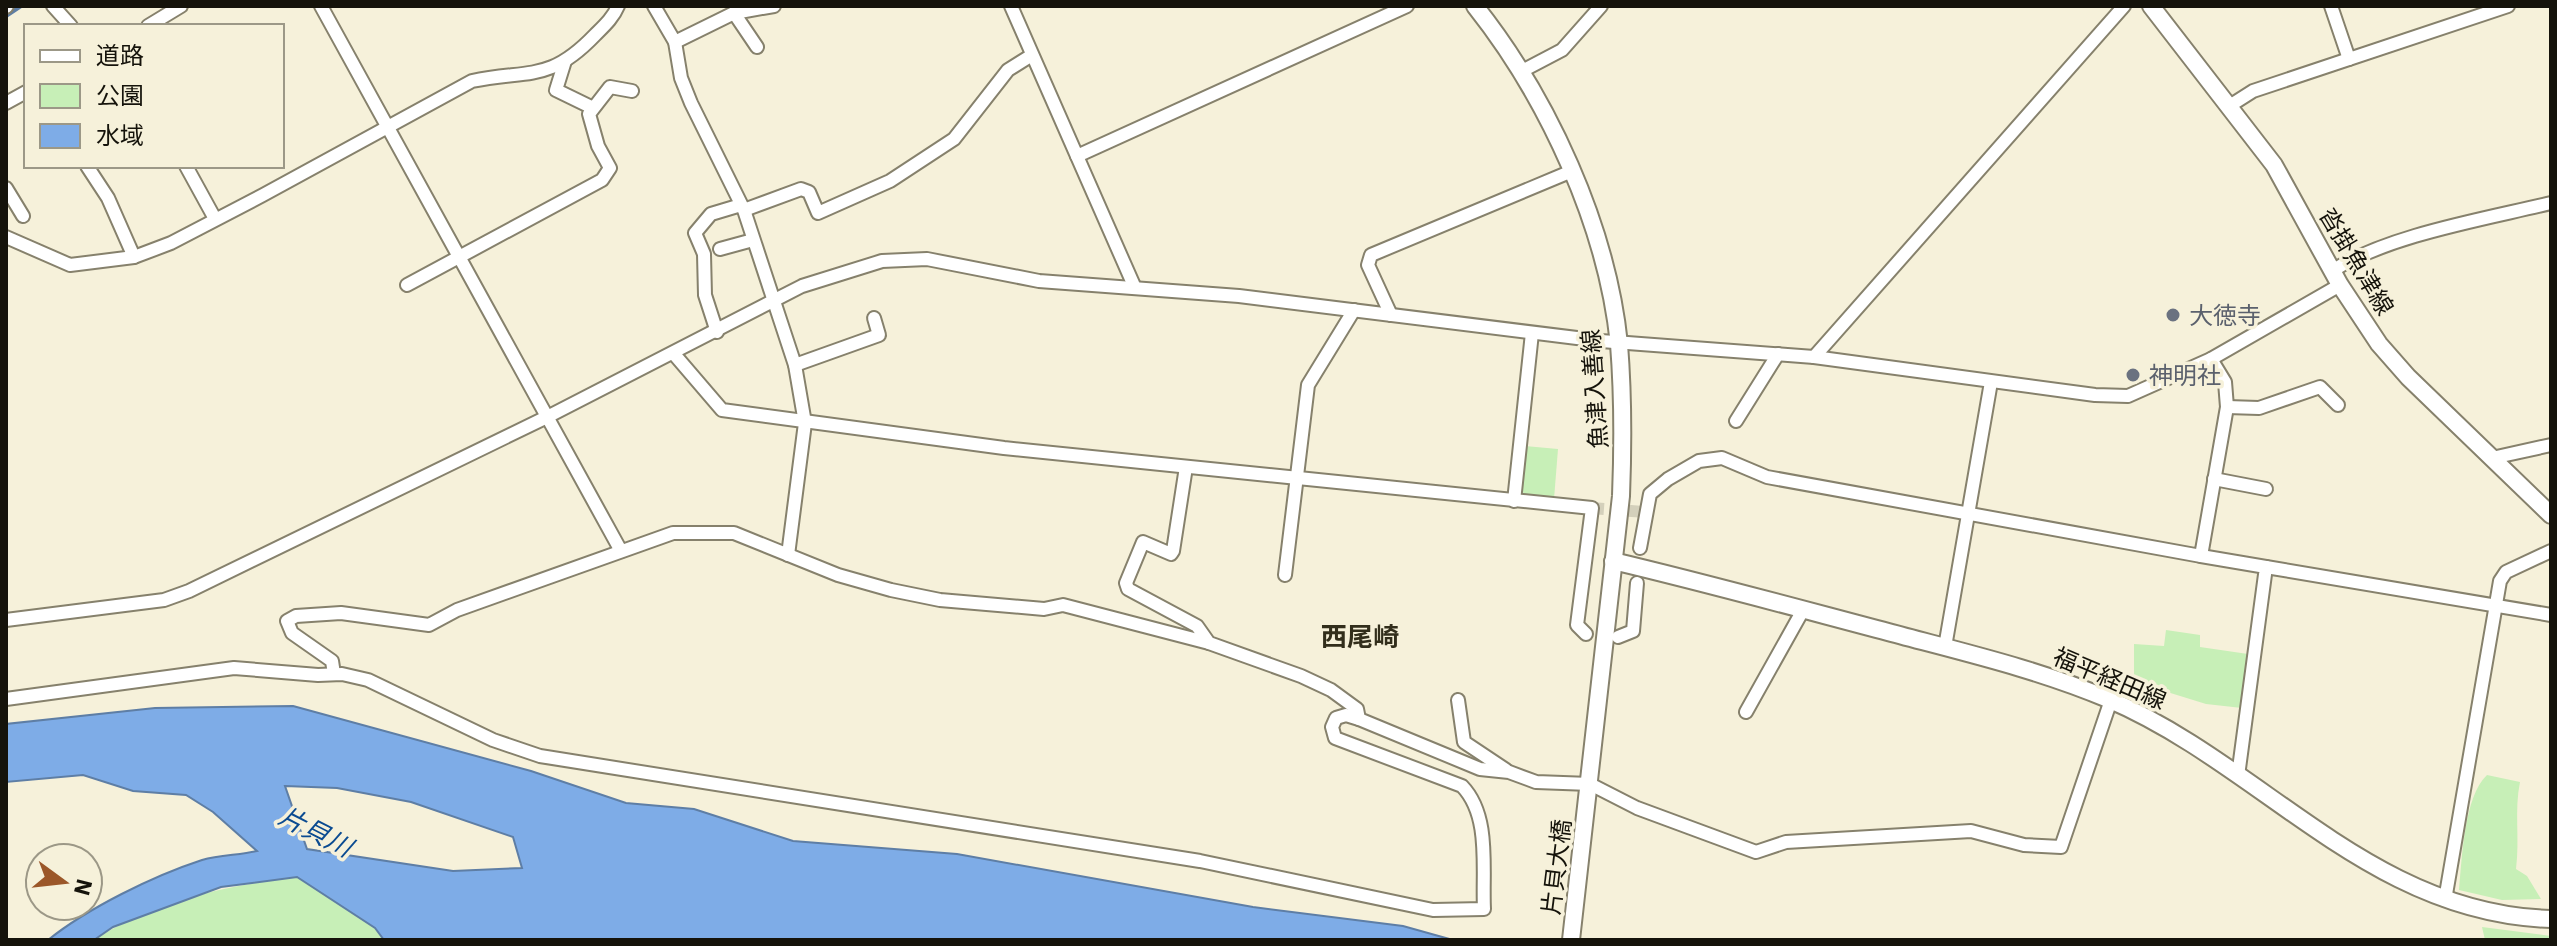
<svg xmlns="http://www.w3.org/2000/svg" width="2557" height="946" font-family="'IBM Plex Sans','Noto Sans JP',sans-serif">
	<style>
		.green { fill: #c7efb7 }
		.water { fill: #7eace7; stroke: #5e7ea5; stroke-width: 2; fill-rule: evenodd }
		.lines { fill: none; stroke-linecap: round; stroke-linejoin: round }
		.stream { stroke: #5e7ea5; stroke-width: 4 }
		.minor-tunnel { stroke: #d4d0bb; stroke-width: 12; stroke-dasharray: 12 6; stroke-linecap: butt }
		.minor-casing { stroke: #86816c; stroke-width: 16 }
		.major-casing { stroke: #86816c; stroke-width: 20 }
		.minor { stroke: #fff; stroke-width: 12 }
		.major { stroke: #fff; stroke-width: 16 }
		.worship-dot { fill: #6b7280; stroke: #f6f1da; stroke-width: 3 }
		.labels { text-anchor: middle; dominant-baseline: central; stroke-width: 7; stroke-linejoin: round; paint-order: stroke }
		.street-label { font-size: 24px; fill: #15130b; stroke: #f6f1da }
		.worship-label { font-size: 24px; fill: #5b616d; stroke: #f6f1da; text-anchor: start }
		.neighbourhood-label { font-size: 26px; font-weight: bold; fill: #322e1b; stroke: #f6f1da }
		.water-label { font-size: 26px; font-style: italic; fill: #0b4b91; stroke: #f6f1da }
	</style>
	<rect width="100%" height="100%" fill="#f6f1da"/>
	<!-- green -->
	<g class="green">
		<polygon points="1525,446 1558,449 1554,499 1524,496 1521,484"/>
		<polygon points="2166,630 2200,635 2200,647 2248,654 2242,708 2206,704 2164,691 2162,710 2124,692 2134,677 2134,644 2164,646"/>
		<path d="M2487,775L2520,782C2514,811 2520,838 2516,869L2527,876L2541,899L2502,900L2459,890C2462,859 2464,796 2487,775Z"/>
		<path d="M297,877L375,928L384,940H94C155,900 226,886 297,877Z"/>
		<polygon points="2482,927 2551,936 2551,940 2485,940"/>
	</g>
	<!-- water -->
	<path class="water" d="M293,706L531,771L626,803L694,809L793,841L957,854L1253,907L1403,926L1453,940H384L375,928L297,877L221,887L113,927L94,940H48C88,908 153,876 202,860C220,855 240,855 257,851L213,812L186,795L133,791L83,775L6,782V724L155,708ZM285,786L337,788L411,802L513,837L522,868L453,871L307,849Z"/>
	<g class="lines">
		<!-- stream -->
		<polyline class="stream" points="6,16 21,6"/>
		<!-- minor-tunnel -->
		<polyline class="minor-tunnel" points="1592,508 1645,512"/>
		<defs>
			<g id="minor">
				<polyline points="53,6 71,26"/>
				<polyline points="321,6 621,551"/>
				<polyline points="654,6 675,42 681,78 691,103 744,210 795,365 805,423 788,555"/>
				<polyline points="1011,6 1135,288"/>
				<polyline points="2331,6 2349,59"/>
				<polyline points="6,7 7,6"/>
				<polyline points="148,26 181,6"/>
				<polyline points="675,42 734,13"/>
				<polyline points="757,47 734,13 774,6"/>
				<polyline points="565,61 556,90 593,108"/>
				<polyline points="1522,71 1562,50 1601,6"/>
				<polyline points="6,103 26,92"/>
				<polyline points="2231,105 2253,91 2508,6"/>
				<polyline points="1077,156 1407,6"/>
				<path d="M87,166L108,198L134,257L171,243L263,195L472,81C529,69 549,83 595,35C604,26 613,18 618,6"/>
				<polyline points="186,166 214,217"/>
				<polyline points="6,188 23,216"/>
				<polyline points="744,210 801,189 809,192 818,213 890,181 954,139 1008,70 1032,55"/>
				<polyline points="6,237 70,265 134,257"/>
				<polyline points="720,249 753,240"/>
				<path d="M2332,271C2388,235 2485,219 2551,203"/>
				<polyline points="407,285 602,180 610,168 598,146 589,114 610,87 632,91"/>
				<polyline points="1391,315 1368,265 1371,255 1572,171"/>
				<polyline points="717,332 705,295 704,254 695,233 711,214 741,205"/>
				<polyline points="674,354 722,410 1004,448 1592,508 1577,625 1586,634"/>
				<polyline points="1814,357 2124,6"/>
				<polyline points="795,365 879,335 874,318"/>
				<polyline points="2227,407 2259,408 2320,387 2338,405"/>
				<polyline points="1736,421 1778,354"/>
				<polyline points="2492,458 2551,445"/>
				<polyline points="1186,467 1173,551 1171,554 1143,542 1126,583 1128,589 1197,626 1209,643 1301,676 1331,690 1357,709 1359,719 1480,769 1509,772 1536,782 1590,784 1637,808 1756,852 1786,842 1971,831 2024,845 2061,847 2111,700"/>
				<polyline points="2214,479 2266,489"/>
				<polyline points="1514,501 1532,333"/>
				<polyline points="1640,548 1650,494 1668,479 1699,461 1722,458 1767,477 2201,556 2227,407 2225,382 2211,359"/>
				<polyline points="2201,556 2266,567 2238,776"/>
				<polyline points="2266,567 2551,615"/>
				<polyline points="1285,575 1308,385 1354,310"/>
				<polyline points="6,620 164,600 189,591 549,416 802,286 882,261 927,259 1039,281 1239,296 1601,341 1814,357 2095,395 2128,396 2211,359 2340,285"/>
				<polyline points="1618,637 1633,631 1637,583"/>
				<polyline points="1945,647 1991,382"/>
				<polyline points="334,674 332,661 292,633 287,621 296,616 341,613 429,625 457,610 673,533 734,533 838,575 891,590 940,600 1044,609 1063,605 1209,643"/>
				<path d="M6,699L234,668L318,675L342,674L368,680L493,740L540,756L1200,861L1433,910L1484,909C1482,869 1491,816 1462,786L1335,738L1332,727L1336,718L1346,715L1359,719"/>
				<polyline points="1458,700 1464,742 1506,770"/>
				<polyline points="1746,712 1803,610"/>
				<polyline points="2445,900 2500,581 2506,572 2551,551"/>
			</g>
			<g id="major">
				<path d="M1475,6C1548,98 1607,226 1619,344C1623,394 1623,445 1621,496L1571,940"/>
				<polyline points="2151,6 2274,165 2340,285 2379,344 2408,377 2551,515"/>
				<path d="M1613,561C1706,583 1797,608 1888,632C1962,652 2037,669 2108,699C2263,765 2370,914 2551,919"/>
			</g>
		</defs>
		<!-- minor casing -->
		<use href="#minor" class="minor-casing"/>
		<!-- major casing -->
		<use href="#major" class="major-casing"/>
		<!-- minor -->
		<use href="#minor" class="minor"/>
		<!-- major -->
		<use href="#major" class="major"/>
	</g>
	<!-- markers -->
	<g class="worship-dot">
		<circle cx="2173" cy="315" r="8"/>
		<circle cx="2133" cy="375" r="8"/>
	</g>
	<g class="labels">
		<!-- street labels -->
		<g class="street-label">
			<text transform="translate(2357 261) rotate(59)">沓掛魚津線</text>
			<text transform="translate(1594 389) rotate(-94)">魚津入善線</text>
			<text transform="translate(2110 678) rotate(23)">福平経田線</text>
			<text transform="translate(1556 867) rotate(-83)">片貝大橋</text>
		</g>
		<!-- worship labels -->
		<g class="worship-label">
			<text x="2189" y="315">大徳寺</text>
			<text x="2149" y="375">神明社</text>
		</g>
		<!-- neighbourhood labels -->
		<g class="neighbourhood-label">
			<text x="1360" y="636">西尾崎</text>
		</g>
		<!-- water labels -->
		<g class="water-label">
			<text transform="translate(316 831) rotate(27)">片貝川</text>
		</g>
	</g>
	<!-- border -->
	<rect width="2557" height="946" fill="none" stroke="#15130b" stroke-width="16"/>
	<!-- legend -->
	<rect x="24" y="24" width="260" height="144" fill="#f6f1da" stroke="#9c9887" stroke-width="2"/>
	<rect x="40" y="50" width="40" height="12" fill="#ffffff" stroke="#9c9887" stroke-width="2"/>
	<text x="96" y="64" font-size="24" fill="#15130b">道路</text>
	<rect x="40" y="84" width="40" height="24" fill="#c7efb7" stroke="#9c9887" stroke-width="2"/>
	<text x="96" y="104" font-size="24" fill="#15130b">公園</text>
	<rect x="40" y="124" width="40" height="24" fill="#7eace7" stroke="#9c9887" stroke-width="2"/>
	<text x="96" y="144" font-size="24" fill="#15130b">水域</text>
	<!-- north arrow -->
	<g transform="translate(64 882) rotate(105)"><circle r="38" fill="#f6f1da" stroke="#9c9887" stroke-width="2"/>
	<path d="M0-6L14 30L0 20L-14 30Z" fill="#9b5729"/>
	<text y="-12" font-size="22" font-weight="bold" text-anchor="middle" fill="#15130b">N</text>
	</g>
</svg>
